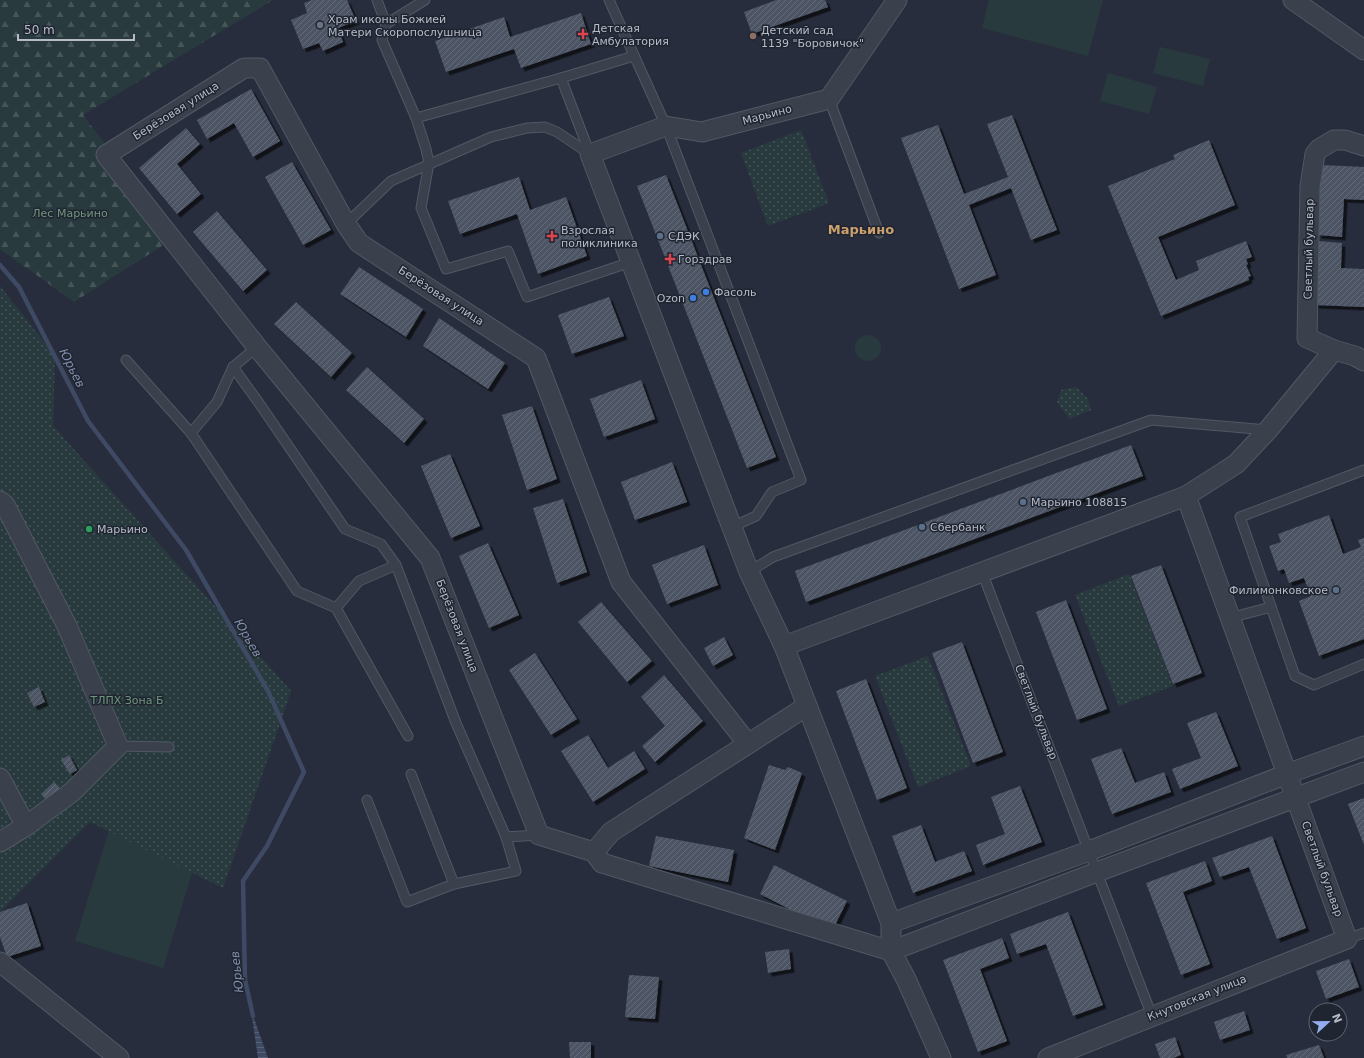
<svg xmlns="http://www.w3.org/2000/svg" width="1364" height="1058" font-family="'DejaVu Sans',sans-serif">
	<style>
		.grass { fill: #293a3e }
		.forest { fill: url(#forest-firs) }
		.park { fill: url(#park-dots) }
		.water { fill: url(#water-rules) }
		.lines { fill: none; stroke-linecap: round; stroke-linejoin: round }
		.stream { stroke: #3e4a63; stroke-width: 4.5 }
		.building { fill: url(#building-hatch); filter: url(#shadow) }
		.lane-casing { stroke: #525864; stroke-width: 11 }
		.street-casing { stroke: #525864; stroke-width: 21 }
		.lane { stroke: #3a404c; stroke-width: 9 }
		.street { stroke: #3a404c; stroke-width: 19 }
		.worship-dot { fill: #6b7280; stroke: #1f2531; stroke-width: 1.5 }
		.health-dot { fill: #e0444e; stroke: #1f2531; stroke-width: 1.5 }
		.education-dot { fill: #8d6e63; stroke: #1f2531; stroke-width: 1.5 }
		.service-dot { fill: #5c6f8a; stroke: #1f2531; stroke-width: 1.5 }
		.shop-dot { fill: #3f7fe0; stroke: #1f2531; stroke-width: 1.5 }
		.leisure-dot { fill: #2e9e5b; stroke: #1f2531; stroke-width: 1.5 }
		.labels { text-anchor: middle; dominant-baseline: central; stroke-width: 3; stroke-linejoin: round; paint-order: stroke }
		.poi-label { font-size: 11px; fill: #b6bbc7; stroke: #1f2531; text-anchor: start }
		.street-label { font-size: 11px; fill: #b6bbc7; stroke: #1f2531 }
		.park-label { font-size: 11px; fill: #70967c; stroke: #1f2531 }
		.water-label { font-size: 12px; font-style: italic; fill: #818eac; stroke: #1f2531 }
		.quarter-label { font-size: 13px; font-weight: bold; fill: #cba06e; stroke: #1f2531 }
	</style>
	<defs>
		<pattern id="forest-firs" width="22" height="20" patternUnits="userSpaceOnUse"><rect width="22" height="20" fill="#293a3e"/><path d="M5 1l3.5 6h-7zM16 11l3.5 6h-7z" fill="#465558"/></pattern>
		<pattern id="park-dots" width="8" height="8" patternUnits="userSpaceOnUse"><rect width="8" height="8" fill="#293a3e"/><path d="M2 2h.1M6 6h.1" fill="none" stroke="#465558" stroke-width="1.8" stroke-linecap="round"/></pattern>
		<pattern id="water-rules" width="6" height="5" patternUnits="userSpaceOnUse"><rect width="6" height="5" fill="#3e4a63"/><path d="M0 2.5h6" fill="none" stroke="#586278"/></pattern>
		<pattern id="building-hatch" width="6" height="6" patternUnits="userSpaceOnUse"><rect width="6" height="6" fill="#4d5565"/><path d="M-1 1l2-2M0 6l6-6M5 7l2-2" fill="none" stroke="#646c7a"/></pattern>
		<filter id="shadow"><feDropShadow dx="3.5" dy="3.5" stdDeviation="0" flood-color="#0009"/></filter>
	</defs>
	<rect width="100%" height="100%" fill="#272d3c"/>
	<!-- grass -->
	<g class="grass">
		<polygon points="989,0 1103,0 1088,56 982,28"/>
		<polygon points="1160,47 1210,59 1203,86 1153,73"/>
		<polygon points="1108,73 1157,87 1149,114 1100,101"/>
		<circle cx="868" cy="348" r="13"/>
		<polygon points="116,807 204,834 163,968 75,941"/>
	</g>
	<!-- forest -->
	<polygon class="forest" points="0,0 273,0 83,115 176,237 74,302 0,249"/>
	<!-- park -->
	<g class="park">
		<polygon points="801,130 829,203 768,226 741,153"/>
		<polygon points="0,286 55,356 53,426 291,691 223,888 90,822 0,912"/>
		<polygon points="1076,387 1088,399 1091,410 1069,419 1057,402 1061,390"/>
		<polygon points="1129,574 1173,686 1119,706 1075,595"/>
		<polygon points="928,656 971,766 918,787 875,676"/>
	</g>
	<!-- water -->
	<polygon class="water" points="251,1010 268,1058 258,1058"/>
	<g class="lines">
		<!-- stream -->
		<polyline class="stream" points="0,265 19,287 88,421 186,550 268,691 304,772 267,846 243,881 245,980 253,1016"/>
	</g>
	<!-- building -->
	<g class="building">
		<polygon points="312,0 347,0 356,21 338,28 343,42 323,51 319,43 303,49 291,20 307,13 304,3"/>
		<polygon points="776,0 825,0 828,7 752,34 744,12"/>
		<polygon points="581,13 591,44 521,68 514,49 446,72 435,41 504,17 510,37"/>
		<polygon points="251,89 280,141 253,157 234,123 207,139 197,120"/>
		<polygon points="1012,115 1057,230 1031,240 1011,188 969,205 996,275 959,289 901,138 938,125 964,194 1008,177 987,124"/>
		<polygon points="186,128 200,144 177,164 201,194 177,214 139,168"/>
		<polygon points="1209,140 1235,205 1158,237 1176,280 1199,270 1196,261 1246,241 1252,257 1246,259 1248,264 1246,265 1251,276 1248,277 1249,280 1161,316 1108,186 1175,159 1173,155"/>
		<polygon points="292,162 331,230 303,245 265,177"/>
		<polygon points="1321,165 1364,167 1364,200 1344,199 1342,237 1318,235"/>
		<polygon points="666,175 776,457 747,468 637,186"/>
		<polygon points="519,177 530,210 566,197 587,256 538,274 517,214 460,234 448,201"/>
		<polygon points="217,211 267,270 243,291 193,232"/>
		<polygon points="1318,241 1342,243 1341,268 1364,269 1364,307 1315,305"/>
		<polygon points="359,267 423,309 406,337 340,294"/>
		<polygon points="609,297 624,336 572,354 558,315"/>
		<polygon points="296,302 352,353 331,377 274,324"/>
		<polygon points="439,318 505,363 488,389 423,346"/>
		<polygon points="367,367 424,419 404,443 346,390"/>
		<polygon points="641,380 655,419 604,437 590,399"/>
		<polygon points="532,406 557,479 527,490 502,415"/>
		<polygon points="1131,445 1143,476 806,602 795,571"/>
		<polygon points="450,454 480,526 451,538 421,466"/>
		<polygon points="672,462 687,502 635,520 621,482"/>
		<polygon points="563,499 587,572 557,583 533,508"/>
		<polygon points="1329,515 1343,554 1361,547 1358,540 1364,538 1364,639 1319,656 1299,601 1311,596 1304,578 1289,583 1284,569 1278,571 1269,546 1281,542 1278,534"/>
		<polygon points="488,543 519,615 489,628 459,556"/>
		<polygon points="704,545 718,585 667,604 652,565"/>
		<polygon points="1161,565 1202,673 1173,684 1131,576"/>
		<polygon points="1066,600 1107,709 1077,720 1036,612"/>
		<polygon points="601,602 652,661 627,682 578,622"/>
		<polygon points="724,637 733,655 713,666 704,648"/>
		<polygon points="962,642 1003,752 973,763 932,653"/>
		<polygon points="535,653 577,719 551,735 509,670"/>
		<polygon points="664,675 703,721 655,762 642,746 665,726 641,697"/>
		<polygon points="866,679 907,788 877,800 836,691"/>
		<polygon points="39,687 45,702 34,707 27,693"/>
		<polygon points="1216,712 1238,766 1180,789 1172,769 1201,758 1187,723"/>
		<polygon points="588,735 608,768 634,751 645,769 593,802 561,751"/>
		<polygon points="1121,748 1135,783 1164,772 1171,792 1112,814 1091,759"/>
		<polygon points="69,755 77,770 70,774 61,760"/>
		<polygon points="769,765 785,770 788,767 802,773 775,850 744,838"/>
		<polygon points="54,782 62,791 48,802 41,794"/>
		<polygon points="1020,786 1042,842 983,865 976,845 1005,834 991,797"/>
		<polygon points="1364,798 1364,845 1348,804"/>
		<polygon points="921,825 935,862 964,851 972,871 913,893 892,836"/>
		<polygon points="656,836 734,850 728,882 649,866"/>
		<polygon points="1272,836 1306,928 1277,939 1249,867 1220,877 1212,858"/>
		<polygon points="1205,861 1212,881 1183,892 1210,964 1181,975 1146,883"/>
		<polygon points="774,865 847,901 832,931 760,894"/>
		<polygon points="27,903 41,946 7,957 0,937 0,912"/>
		<polygon points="1068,912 1103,1005 1073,1016 1046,944 1017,954 1010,934"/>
		<polygon points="1002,938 1009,958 980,969 1007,1041 978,1052 943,960"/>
		<polygon points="789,949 791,969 768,973 765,952"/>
		<polygon points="1349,959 1359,987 1326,999 1316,971"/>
		<polygon points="629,975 659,977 655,1019 625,1017"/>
		<polygon points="1244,1011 1250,1030 1220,1040 1214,1022"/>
		<polygon points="1175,1037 1181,1055 1173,1058 1160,1058 1155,1044"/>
		<polygon points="569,1042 591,1042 591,1058 570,1058"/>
		<polygon points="1319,1045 1324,1058 1287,1058 1286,1055"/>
	</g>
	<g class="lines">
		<defs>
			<g id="lane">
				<polyline points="377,0 386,24"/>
				<polyline points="425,0 386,24 382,40 416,118 426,149 429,163 421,208 446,269 508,251 527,297 631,262"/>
				<polyline points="609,0 666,126 801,480 772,492 756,516 732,527"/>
				<polyline points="561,78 634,56"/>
				<polyline points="829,99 879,233"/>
				<polyline points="416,118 561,78 590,154"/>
				<polyline points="346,224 391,181 491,137 527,128 545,127 557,132 590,154"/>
				<polyline points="126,360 191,433 297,591 336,608 408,736"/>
				<polyline points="233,367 259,403 345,529 381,544 396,565 456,723 506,837 539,835"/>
				<polyline points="191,433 217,402 233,367 257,347"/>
				<polyline points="1364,470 1240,517 1295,676 1314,685 1364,664"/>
				<polyline points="749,572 773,557 1151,420 1268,430"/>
				<polyline points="982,572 1152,1016"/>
				<polyline points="336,608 359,581 396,565"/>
				<polyline points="1229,618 1271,607"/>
				<polyline points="118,746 169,747"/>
				<polyline points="411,774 454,884"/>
				<polyline points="367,800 407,902 454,884 516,871 506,837"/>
				<polyline points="1347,939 1364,933"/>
			</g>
			<g id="street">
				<polyline points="897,0 829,99 702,132 666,126 590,154 749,572 784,646 891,923 891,951 906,979 941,1058"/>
				<polyline points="1293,0 1364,50"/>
				<polyline points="1364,146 1345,140 1334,140 1319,149 1315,154 1310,186 1307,338 1334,350 1355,356 1364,361"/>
				<polyline points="0,501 5,505 67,626 118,746 72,792 26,826 0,842"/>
				<polyline points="784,646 1186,496 1236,464 1268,430 1334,350"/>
				<polyline points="0,778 26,826"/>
				<polyline points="594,852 539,835 430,558 257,347 106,155 244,68 260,68 346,224 359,243 536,358 621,582 748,744"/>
				<polyline points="594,852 602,863 891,951 1097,872 1364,772"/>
				<polyline points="594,852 611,832 807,706"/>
				<polyline points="891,923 1089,851 1287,774 1364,746"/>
				<polyline points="0,962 119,1058"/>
				<path d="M1048,1058L1347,939C1294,791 1239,644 1186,496"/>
			</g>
		</defs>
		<!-- lane casing -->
		<use href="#lane" class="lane-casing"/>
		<!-- street casing -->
		<use href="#street" class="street-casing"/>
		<!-- lane -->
		<use href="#lane" class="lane"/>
		<!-- street -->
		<use href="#street" class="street"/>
	</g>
	<!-- markers -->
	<circle class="worship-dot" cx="320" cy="25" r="4"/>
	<g class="health-dot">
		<path d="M581 28h4v4h4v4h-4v4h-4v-4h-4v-4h4z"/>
		<path d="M550 230h4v4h4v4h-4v4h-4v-4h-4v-4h4z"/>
		<path d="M668 253h4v4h4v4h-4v4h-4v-4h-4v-4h4z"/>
	</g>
	<circle class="education-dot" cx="753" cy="36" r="4"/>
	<g class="service-dot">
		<circle cx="660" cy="236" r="4"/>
		<circle cx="1023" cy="502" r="4"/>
		<circle cx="922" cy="527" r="4"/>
		<circle cx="1336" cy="590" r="4"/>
	</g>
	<g class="shop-dot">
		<circle cx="706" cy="292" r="4"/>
		<circle cx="693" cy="298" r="4"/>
	</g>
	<circle class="leisure-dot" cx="89" cy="529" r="4"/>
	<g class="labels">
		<!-- poi labels -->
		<g class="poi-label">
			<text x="328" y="19">Храм иконы Божией<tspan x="328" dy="13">Матери Скоропослушница</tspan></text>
			<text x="592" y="28">Детская<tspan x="592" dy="13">Амбулатория</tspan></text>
			<text x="761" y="30">Детский сад<tspan x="761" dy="13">1139 "Боровичок"</tspan></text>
			<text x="561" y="230">Взрослая<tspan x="561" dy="13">поликлиника</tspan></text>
			<text x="668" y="236">СДЭК</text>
			<text x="678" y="259">Горздрав</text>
			<text x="714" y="292">Фасоль</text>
			<text x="685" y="298" text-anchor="end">Ozon</text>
			<text x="1031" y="502">Марьино 108815</text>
			<text x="930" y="527">Сбербанк</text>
			<text x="97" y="529">Марьино</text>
			<text x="1328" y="590" text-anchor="end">Филимонковское</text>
		</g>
		<!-- street labels -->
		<g class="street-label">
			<text transform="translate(176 111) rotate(-32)">Берёзовая улица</text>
			<text transform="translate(767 115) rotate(-15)">Марьино</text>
			<text transform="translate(1309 249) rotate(-89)">Светлый бульвар</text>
			<text transform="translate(441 296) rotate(33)">Берёзовая улица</text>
			<text transform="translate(457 626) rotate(69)">Берёзовая улица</text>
			<text transform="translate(1036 712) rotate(69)">Светлый бульвар</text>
			<text transform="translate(1322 869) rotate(70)">Светлый бульвар</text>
			<text transform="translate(1197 998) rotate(-22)">Кнутовская улица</text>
		</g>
		<!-- park labels -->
		<g class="park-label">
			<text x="70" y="213">Лес Марьино</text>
			<text x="127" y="700">ТЛПХ Зона Б</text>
		</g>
		<!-- water labels -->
		<g class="water-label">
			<text transform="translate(72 368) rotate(63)">Юрьев</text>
			<text transform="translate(248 638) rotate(60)">Юрьев</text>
			<text transform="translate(237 972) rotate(-96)">Юрьев</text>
		</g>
		<!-- quarter labels -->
		<g class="quarter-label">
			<text x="861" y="229">Марьино</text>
		</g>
	</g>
	<!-- north arrow -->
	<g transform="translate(1328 1022) rotate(68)"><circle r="19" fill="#1f2531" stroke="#5b616d"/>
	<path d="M0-3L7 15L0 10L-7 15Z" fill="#94adee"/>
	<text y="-6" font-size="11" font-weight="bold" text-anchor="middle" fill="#b6bbc7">N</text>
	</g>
	<!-- scale -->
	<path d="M18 34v6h116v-6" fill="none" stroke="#b6bbc7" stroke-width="2"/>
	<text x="24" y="34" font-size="12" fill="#b6bbc7" stroke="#1f2531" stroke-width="3" paint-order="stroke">50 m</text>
</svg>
